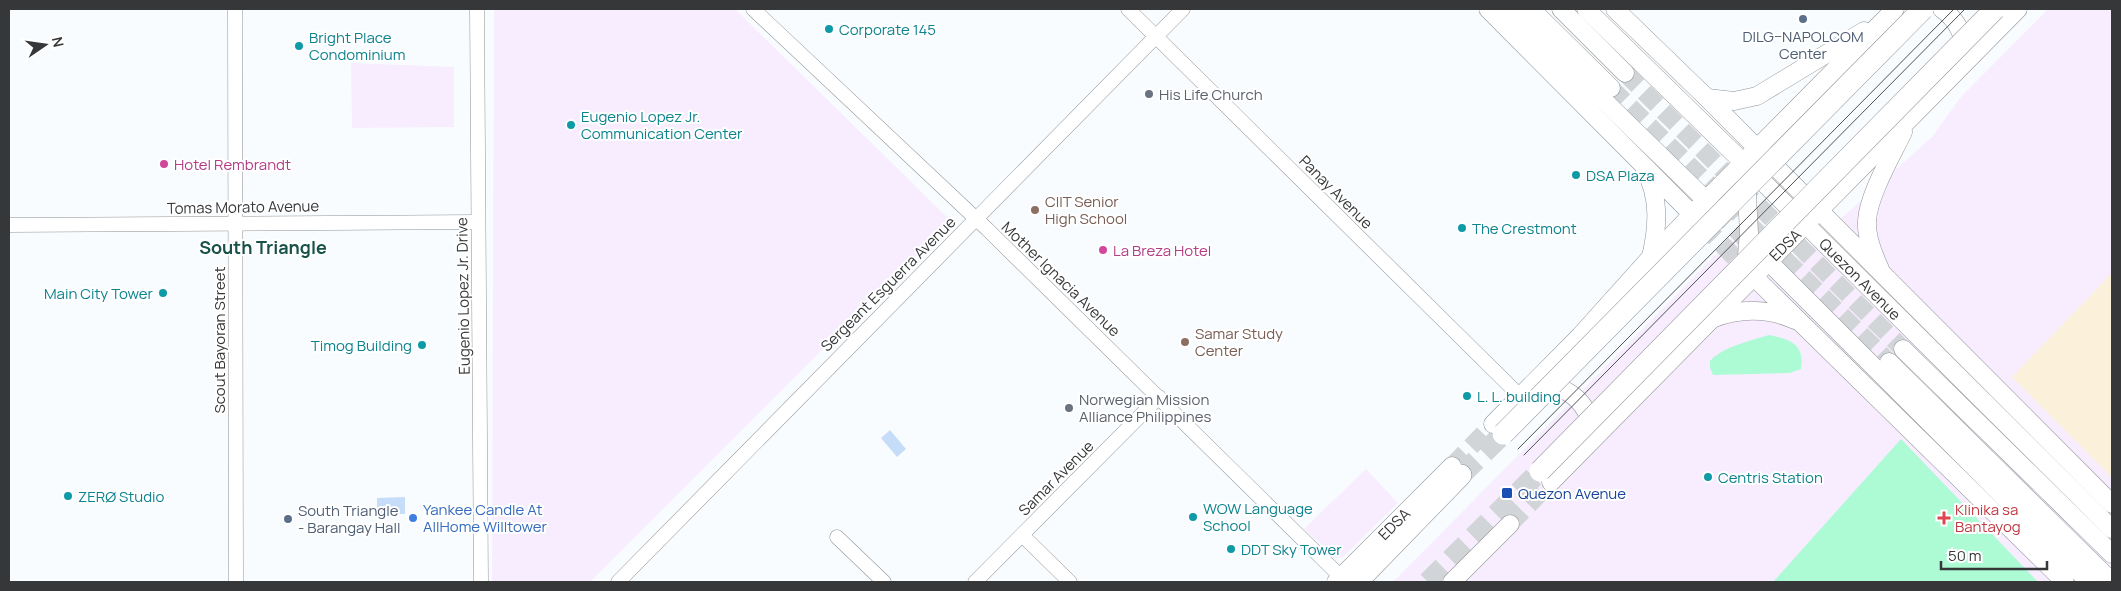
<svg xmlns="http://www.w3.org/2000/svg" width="2121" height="591" font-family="Manrope,sans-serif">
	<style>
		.commercial { fill: #f7edfe }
		.industrial { fill: #fbf1db }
		.green { fill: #adfbd5 }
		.water { fill: #c6ddfa }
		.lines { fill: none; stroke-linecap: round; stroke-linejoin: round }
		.major-tunnel { stroke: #d2d5d7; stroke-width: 18; stroke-dasharray: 18 9; stroke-linecap: butt }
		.highway-tunnel { stroke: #d2d5d7; stroke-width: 21; stroke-dasharray: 21 11; stroke-linecap: butt }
		.minor-casing { stroke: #909396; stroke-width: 15 }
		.major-casing { stroke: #909396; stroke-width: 19 }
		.highway-casing { stroke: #909396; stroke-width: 22 }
		.minor { stroke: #fff; stroke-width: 14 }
		.major { stroke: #fff; stroke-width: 18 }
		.highway { stroke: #fff; stroke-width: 21 }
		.tram { stroke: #505153; stroke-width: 1 }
		.highway-bridge-casing { stroke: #909396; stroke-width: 22; stroke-linecap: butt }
		.highway-bridge { stroke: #fff; stroke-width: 21 }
		.service-dot { fill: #5c6f8a; stroke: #fff; stroke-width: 2 }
		.culture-dot { fill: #0f9aa8; stroke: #fff; stroke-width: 2 }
		.worship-dot { fill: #6b7280; stroke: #fff; stroke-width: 2 }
		.hotel-dot { fill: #d1479c; stroke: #fff; stroke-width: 2 }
		.education-dot { fill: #8d6e63; stroke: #fff; stroke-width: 2 }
		.transit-dot { fill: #1a4fb4; stroke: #fff; stroke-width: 2 }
		.shop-dot { fill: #3f7fe0; stroke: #fff; stroke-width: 2 }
		.health-dot { fill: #e0444e; stroke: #fff; stroke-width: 2 }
		.labels { text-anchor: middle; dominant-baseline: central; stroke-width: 4; stroke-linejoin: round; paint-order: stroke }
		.culture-label { font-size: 15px; fill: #0d838f; stroke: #fff; text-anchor: start }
		.service-label { font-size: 15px; fill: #4e5e75; stroke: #fff }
		.worship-label { font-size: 15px; fill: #5b616d; stroke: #fff; text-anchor: start }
		.hotel-label { font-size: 15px; fill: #b23c85; stroke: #fff; text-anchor: start }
		.street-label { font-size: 15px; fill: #363738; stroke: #fff }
		.education-label { font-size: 15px; fill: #785e54; stroke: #fff; text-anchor: start }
		.transit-label { font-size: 15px; fill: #164399; stroke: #fff; text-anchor: start }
		.shop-label { font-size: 15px; fill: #366cbe; stroke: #fff; text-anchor: start }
		.health-label { font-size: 15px; fill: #be3a42; stroke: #fff; text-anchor: start }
		.quarter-label { font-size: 18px; font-weight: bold; fill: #18524a; stroke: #fff }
	</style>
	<rect width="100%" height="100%" fill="#f9fcff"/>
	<!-- commercial -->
	<g class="commercial">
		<polygon points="494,9 735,9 951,221 590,582 492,582"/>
		<polygon points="2048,9 2112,9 2112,582 1393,582 1754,216 1797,258 1933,136 1960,98"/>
		<polygon points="351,63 454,67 454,127 352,128"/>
		<polygon points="1366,469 1398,503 1343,557 1336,558 1304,529"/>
	</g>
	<!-- industrial -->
	<polygon class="industrial" points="2112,273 2112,478 2012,377"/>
	<!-- green -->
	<g class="green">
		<path d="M1769,335C1790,339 1805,344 1801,369L1790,373L1713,375L1710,368V361C1724,346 1750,341 1769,335Z"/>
		<polygon points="1901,439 2038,582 1773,582"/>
	</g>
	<!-- water -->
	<g class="water">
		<polygon points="890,430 906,449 897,457 881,438"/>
		<polygon points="405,497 405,514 377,514 377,498"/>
	</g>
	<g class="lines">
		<!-- major-tunnel -->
		<g class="major-tunnel">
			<polyline points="1625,73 1903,349"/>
			<polyline points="1611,88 1889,362"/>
			<polyline points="1716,210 1755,248"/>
			<polyline points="1703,225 1740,263"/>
			<polyline points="1452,466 1493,424"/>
			<polyline points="1510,524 1551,482"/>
		</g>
		<!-- highway-tunnel -->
		<g class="highway-tunnel">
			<polyline points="1461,475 1503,434"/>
			<polyline points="1428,582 1540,471"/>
		</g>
		<defs>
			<g id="minor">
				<polyline points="235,9 236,582"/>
				<polyline points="477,9 481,582"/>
				<polyline points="753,9 987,229 1341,577"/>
				<polyline points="1128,9 1521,397"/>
				<polyline points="9,225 478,222"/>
				<polyline points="1022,535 1070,582"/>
				<polyline points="837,537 884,582"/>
				<polyline points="618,582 1183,9"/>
				<polyline points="975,582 1159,397"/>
			</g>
			<g id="major">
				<polyline points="1488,9 1701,223"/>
				<polyline points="1510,9 1714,208"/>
				<polyline points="1531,9 1611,88"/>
				<polyline points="1561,9 1625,73"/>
				<polyline points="1586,9 1752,171 2112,529"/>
				<polyline points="1615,9 1707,98 2112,504"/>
				<path d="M1942,9C1956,19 1965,35 1965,52"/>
				<polyline points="1707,98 1734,101 1757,96 1864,31"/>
				<path d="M1645,170C1660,197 1658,227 1651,257"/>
				<polyline points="1746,177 1749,233 1746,266"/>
				<polyline points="1761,254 2089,582"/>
				<polyline points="1746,269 2065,582"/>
				<path d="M1880,269C1873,254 1866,237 1867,221C1868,196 1892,155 1903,132"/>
				<path d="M1714,318C1741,308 1768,308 1795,320"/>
				<polyline points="1903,349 2112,554"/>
				<polyline points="1889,362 2112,582"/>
				<path d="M1539,385C1569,385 1588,403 1593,431"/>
				<polyline points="1493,424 1580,336 1651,257 1706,200 1895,9"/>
				<polyline points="1551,482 2018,9"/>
				<polyline points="1336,582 1452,466"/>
				<polyline points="1452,582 1510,524"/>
			</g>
			<polyline id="highway" points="1357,582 1461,475"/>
		</defs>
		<!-- minor casing -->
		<use href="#minor" class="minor-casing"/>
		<!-- major casing -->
		<use href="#major" class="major-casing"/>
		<!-- highway casing -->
		<use href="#highway" class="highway-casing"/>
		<!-- minor -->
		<use href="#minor" class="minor"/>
		<!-- major -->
		<use href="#major" class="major"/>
		<!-- highway -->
		<use href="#highway" class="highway"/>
		<!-- tram -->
		<g class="tram">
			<polyline points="1518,449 1954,9"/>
			<polyline points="1524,455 1965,9"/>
		</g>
		<defs>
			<g id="highway-bridge">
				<polyline points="1503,434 1923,9"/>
				<polyline points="1540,471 1995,9"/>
			</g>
		</defs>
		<!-- highway-bridge casing -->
		<use href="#highway-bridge" class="highway-bridge-casing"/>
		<!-- highway-bridge -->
		<use href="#highway-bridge" class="highway-bridge"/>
	</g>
	<!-- markers -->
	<g class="service-dot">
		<circle cx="1803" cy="19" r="5"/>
		<circle cx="288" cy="519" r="5"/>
	</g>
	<g class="culture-dot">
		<circle cx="829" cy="29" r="5"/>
		<circle cx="299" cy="46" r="5"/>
		<circle cx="571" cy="125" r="5"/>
		<circle cx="1576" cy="175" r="5"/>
		<circle cx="1462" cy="228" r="5"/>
		<circle cx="163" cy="293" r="5"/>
		<circle cx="422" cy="345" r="5"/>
		<circle cx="1467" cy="396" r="5"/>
		<circle cx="1708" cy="477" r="5"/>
		<circle cx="68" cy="496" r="5"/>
		<circle cx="1193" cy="517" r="5"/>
		<circle cx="1231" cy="549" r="5"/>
	</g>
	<g class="worship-dot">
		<circle cx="1149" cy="94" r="5"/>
		<circle cx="1069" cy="408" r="5"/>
	</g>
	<g class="hotel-dot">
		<circle cx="164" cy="164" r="5"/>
		<circle cx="1103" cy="250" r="5"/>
	</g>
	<g class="education-dot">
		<circle cx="1035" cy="210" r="5"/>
		<circle cx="1185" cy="342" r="5"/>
	</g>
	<rect class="transit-dot" x="1501" y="487" width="12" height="12" rx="2.5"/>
	<circle class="shop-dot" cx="413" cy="518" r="5"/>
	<path class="health-dot" d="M1941.5 510.5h5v5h5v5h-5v5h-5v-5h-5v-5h5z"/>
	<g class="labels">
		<!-- culture labels -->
		<g class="culture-label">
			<text x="839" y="29">Corporate 145</text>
			<text x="309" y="37">Bright Place<tspan x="309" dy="17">Condominium</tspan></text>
			<text x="581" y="116">Eugenio Lopez Jr.<tspan x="581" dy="17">Communication Center</tspan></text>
			<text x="1586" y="175">DSA Plaza</text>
			<text x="1472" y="228">The Crestmont</text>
			<text x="153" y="293" text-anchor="end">Main City Tower</text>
			<text x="412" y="345" text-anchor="end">Timog Building</text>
			<text x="1477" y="396">L. L. building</text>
			<text x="1718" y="477">Centris Station</text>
			<text x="78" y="496">ZERØ Studio</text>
			<text x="1203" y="508">WOW Language<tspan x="1203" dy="17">School</tspan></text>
			<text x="1241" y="549">DDT Sky Tower</text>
		</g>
		<!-- service labels -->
		<g class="service-label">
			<text x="1803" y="36">DILG–NAPOLCOM<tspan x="1803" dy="17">Center</tspan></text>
			<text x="298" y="510" text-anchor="start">South Triangle<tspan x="298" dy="17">- Barangay Hall</tspan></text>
		</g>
		<!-- worship labels -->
		<g class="worship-label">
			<text x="1159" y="94">His Life Church</text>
			<text x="1079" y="399">Norwegian Mission<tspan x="1079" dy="17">Alliance Philippines</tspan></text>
		</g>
		<!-- hotel labels -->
		<g class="hotel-label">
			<text x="174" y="164">Hotel Rembrandt</text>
			<text x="1113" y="250">La Breza Hotel</text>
		</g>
		<!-- street labels -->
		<g class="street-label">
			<text transform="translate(1336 192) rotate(45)">Panay Avenue</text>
			<text transform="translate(243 207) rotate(-1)">Tomas Morato Avenue</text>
			<text transform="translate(1785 245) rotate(-45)">EDSA</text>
			<text transform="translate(1061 279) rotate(44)">Mother Ignacia Avenue</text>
			<text transform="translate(1860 279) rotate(45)">Quezon Avenue</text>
			<text transform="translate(888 284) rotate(-45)">Sergeant Esguerra Avenue</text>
			<text transform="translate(463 296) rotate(-91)">Eugenio Lopez Jr. Drive</text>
			<text transform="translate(219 340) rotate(-90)">Scout Bayoran Street</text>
			<text transform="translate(1056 478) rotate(-45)">Samar Avenue</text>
			<text transform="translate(1394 524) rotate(-45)">EDSA</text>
		</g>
		<!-- education labels -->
		<g class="education-label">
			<text x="1045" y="201">CIIT Senior<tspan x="1045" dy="17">High School</tspan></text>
			<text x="1195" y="333">Samar Study<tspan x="1195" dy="17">Center</tspan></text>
		</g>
		<!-- transit labels -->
		<g class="transit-label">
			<text x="1518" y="493">Quezon Avenue</text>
		</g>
		<!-- shop labels -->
		<g class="shop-label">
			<text x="423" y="509">Yankee Candle At<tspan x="423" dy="17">AllHome Willtower</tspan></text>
		</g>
		<!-- health labels -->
		<g class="health-label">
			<text x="1955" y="509">Klinika sa<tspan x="1955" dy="17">Bantayog</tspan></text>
		</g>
		<!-- quarter labels -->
		<g class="quarter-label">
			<text x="263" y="247">South Triangle</text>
		</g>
	</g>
	<!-- border -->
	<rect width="2121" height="591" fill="none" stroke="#363738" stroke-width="20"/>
	<!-- north arrow -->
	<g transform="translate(45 45) rotate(77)" stroke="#ffffff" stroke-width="4" paint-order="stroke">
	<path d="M0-4L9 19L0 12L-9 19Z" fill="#363738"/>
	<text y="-8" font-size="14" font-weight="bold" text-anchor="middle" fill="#363738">N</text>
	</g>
	<!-- scale -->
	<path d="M1941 561v8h106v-8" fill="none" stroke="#363738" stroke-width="2.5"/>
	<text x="1948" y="561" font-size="15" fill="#363738" stroke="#ffffff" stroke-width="4" paint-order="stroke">50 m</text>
</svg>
